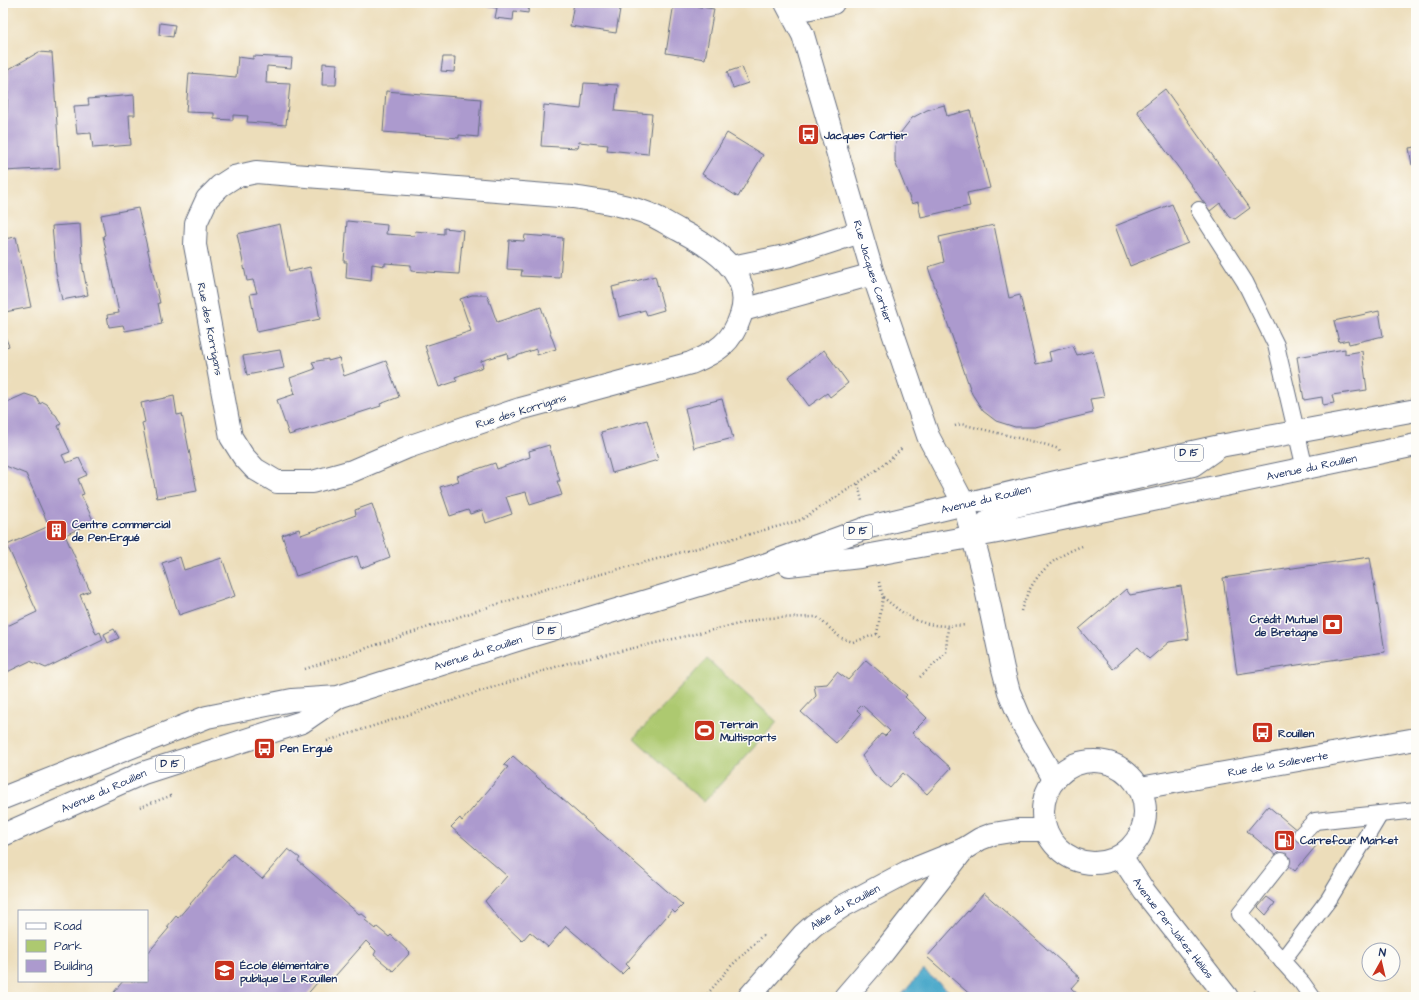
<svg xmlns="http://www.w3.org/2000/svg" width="1419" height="1000" font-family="'Architects Daughter',sans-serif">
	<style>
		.green { fill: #adc970; stroke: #647c67 }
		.water { fill: #4ba9ca; stroke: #336c94 }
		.building { fill: #ac9ace }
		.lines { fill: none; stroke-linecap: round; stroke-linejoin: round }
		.service-casing { stroke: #646c7e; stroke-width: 18 }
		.minor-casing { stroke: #646c7e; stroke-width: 24 }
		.tertiary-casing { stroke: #646c7e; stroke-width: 24 }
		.secondary-casing { stroke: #646c7e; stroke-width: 24 }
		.primary-casing { stroke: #646c7e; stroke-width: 24 }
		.path { stroke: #646c7e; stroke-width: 2.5; stroke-dasharray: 1 3; stroke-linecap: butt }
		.service { stroke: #fff; stroke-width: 16 }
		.minor { stroke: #fff; stroke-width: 22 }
		.tertiary { stroke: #fff; stroke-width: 22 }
		.secondary { stroke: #fff; stroke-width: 22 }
		.primary { stroke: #fff; stroke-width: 22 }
		.labels { text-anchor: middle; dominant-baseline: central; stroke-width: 3; stroke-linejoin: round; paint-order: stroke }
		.shield { fill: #fdfcf7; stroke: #5f6c8c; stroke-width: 1 }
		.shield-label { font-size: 10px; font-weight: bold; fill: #1b2f5e }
		.poi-label { font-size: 11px; font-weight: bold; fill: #1b2f5e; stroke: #fdfcf7; text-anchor: start }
		.street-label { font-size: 11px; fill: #1b2f5e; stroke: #fdfcf7 }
	</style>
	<rect width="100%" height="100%" fill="#fdfcf7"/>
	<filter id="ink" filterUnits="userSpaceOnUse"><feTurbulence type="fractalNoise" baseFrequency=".025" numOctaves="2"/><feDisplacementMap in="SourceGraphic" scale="8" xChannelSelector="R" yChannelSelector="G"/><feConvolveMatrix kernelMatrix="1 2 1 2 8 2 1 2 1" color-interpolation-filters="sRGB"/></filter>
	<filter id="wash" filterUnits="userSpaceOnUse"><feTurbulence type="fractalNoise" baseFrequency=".012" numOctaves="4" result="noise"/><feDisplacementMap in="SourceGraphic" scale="16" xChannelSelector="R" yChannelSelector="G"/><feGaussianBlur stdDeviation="0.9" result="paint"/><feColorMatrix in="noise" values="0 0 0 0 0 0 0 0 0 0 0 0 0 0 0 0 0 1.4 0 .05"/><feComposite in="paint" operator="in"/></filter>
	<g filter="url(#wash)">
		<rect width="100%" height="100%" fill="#ecddba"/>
		<!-- green -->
		<polygon class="green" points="707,659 777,722 704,802 634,738"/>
		<!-- water -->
		<polygon class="water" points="923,970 956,997 900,997"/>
		<g id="blocks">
			<!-- building -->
			<g class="building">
				<polygon points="485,3 529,3 528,13 514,11 513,20 495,18 497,8 485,6"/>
				<polygon points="574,3 621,3 616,33 570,26"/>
				<polygon points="674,3 714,9 705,59 666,53"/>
				<polygon points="160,23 175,25 173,37 159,35"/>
				<polygon points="39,52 52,53 60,168 4,171 9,69"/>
				<polygon points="253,56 292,58 291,68 267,66 266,83 290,84 286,125 247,122 248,116 233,115 233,120 214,119 214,113 186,112 189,73 236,77 238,57 253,59"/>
				<polygon points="443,57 455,57 454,72 441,71"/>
				<polygon points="323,63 337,64 336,85 322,85"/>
				<polygon points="742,67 748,83 733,88 727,72"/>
				<polygon points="584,83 618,85 615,111 652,114 648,154 607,150 608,145 579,142 578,148 541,146 544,105 581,109"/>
				<polygon points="1165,89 1250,208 1235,219 1229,216 1220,203 1210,211 1137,111"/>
				<polygon points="386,91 481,99 478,137 459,135 459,138 383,132"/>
				<polygon points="134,95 135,115 129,115 131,145 93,148 91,133 77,134 74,106 89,105 88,99"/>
				<polygon points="944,105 947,116 970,110 990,188 967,193 970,206 921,217 918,202 912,204 895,162 895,146 898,136 912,118 927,110"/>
				<polygon points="727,133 763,155 738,197 702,174"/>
				<polygon points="1416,147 1416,164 1412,165 1409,148"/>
				<polygon points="1172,204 1188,243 1130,266 1115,226"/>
				<polygon points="138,208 160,303 158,303 162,324 125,331 123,325 109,327 107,315 119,313 103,236 105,235 101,215"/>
				<polygon points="347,221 387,225 386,234 414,236 415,231 444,234 444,228 463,230 459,274 411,271 411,265 385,263 385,266 372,264 371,281 346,278 347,262 344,262"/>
				<polygon points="80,224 83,269 88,295 62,300 56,272 52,226"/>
				<polygon points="280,224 289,272 310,267 320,319 257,332 250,294 257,293 253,280 247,281 237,234"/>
				<polygon points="994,225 1009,298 1020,295 1036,364 1051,361 1049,352 1073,346 1077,355 1093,351 1104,397 1090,399 1093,413 1035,427 1015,427 996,421 983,411 972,394 928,267 944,262 939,237"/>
				<polygon points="525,235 563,238 560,278 521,276 522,270 507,269 509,240 524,241"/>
				<polygon points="16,237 31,307 5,312 3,303 3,239"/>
				<polygon points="655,276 664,310 647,315 645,310 619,317 612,287"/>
				<polygon points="472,295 487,295 497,322 541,307 556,349 537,355 536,349 508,359 507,353 481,361 483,367 455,377 457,381 439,387 425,346 471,331 460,299"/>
				<polygon points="1379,311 1383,336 1349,344 1348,340 1339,342 1334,321"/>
				<polygon points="3,332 9,346 3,348"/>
				<polygon points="1345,349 1345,354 1362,351 1367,390 1332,395 1334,403 1323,405 1322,397 1304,400 1297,357"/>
				<polygon points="280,350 284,368 247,375 243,356"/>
				<polygon points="824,350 848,383 830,397 827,393 809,406 788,377"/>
				<polygon points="339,358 344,376 386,361 399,397 380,404 381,406 289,435 277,400 295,394 290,378 315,369 312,362 328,359 328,361"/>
				<polygon points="3,392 7,402 25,394 37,398 40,404 43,402 47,404 52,412 56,415 61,424 58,426 70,452 62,455 66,463 79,458 87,475 78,479 84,494 81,495 94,522 65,535 90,591 80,595 96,634 100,632 103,640 46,668 30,661 3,674 3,628 37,612 7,545 49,526 26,474 3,465"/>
				<polygon points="174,396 177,415 182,414 197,491 157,498 142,423 145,422 141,403"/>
				<polygon points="722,399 733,438 694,448 685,408"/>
				<polygon points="647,420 658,460 612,473 601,432"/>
				<polygon points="549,445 560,481 557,481 562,495 530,505 526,492 506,497 512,514 486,523 482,510 470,514 468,510 450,516 440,487 459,481 457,476 495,463 497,469 530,457 529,451"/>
				<polygon points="372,504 390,557 361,568 357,556 296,576 282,535 299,529 301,535 356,515 355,510"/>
				<polygon points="180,557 184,570 222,558 235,596 179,615 162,563"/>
				<polygon points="1370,557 1385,652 1237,674 1223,578"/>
				<polygon points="1181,586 1189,639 1169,642 1149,659 1138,647 1113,669 1079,629 1126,589 1130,595"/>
				<polygon points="114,629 119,638 108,643 104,634"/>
				<polygon points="866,660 907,695 905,697 927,718 912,733 951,768 927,794 903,773 890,788 874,774 862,756 881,734 885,736 890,731 862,705 857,710 861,714 836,743 801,712 816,696 814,685 827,684 837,672 848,680"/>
				<polygon points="513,756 683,905 675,913 672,910 626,964 629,967 622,974 566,926 548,947 530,932 522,941 499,919 485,901 507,876 451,827 460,818 462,821 508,767 504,765"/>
				<polygon points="1268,806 1316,846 1295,871 1247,831"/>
				<polygon points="288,849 300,858 298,861 359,914 361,913 367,918 365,920 376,929 377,927 389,937 391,935 410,953 393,971 374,955 376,951 366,941 329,983 322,977 305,997 110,997 123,981 147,981 147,954 169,928 167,927 176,916 178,918 233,854 262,879"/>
				<polygon points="984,893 1080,978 1071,988 1081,997 973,997 927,957"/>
				<polygon points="1267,897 1275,903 1266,915 1258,907"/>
			</g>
		</g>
	</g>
	<g filter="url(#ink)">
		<use href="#blocks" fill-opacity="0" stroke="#646c7e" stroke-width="1"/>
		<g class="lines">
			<defs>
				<g id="service">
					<polyline points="1199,210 1245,282 1276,345 1305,469"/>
					<polyline points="1302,834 1315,821 1416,810"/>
					<polyline points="1282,861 1240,914 1302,983 1312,997"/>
					<polyline points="1282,961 1329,899 1380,814"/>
				</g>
				<g id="minor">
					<path id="s1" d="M786,3L803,35L873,274L928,436L964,504"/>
					<polyline points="792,12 833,3"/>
					<path d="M256,172L572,197C598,201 624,204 649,214C659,218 669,225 679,230C710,246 755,273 741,315C732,343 717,352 691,363L520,409L408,447L352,471L312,482H277L255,469L243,456L231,437L195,245L196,223L207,199L220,186L234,177Z"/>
					<polyline points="732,267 790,255 860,232"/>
					<polyline points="743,310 873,274"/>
					<path id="s2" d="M1140,788L1416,739"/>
					<path id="s3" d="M749,997L803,935L814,925L843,906L907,872L964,849L980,839L993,834L1018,830H1046"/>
					<polyline points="845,997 882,954 964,849"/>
				</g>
				<g id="tertiary">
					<polyline points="964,504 983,575 1003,669 1009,692 1023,725 1054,779"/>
					<circle cx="1094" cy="812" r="51"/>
					<path id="s4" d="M1121,856L1144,891L1227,997"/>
				</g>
				<polyline id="secondary" points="972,536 993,517 1015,506 1193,465 1220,446"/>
				<g id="primary">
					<path id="s5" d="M789,565L860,557L1014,529L1416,445"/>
					<path id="s6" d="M3,798L207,717L292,700L338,697L517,640L756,568L869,527L1056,482L1220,446L1416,410"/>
					<path id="s7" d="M3,835L143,773L302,722L337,698"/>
				</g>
			</defs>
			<!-- service casing -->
			<use href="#service" class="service-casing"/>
			<!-- minor casing -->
			<use href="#minor" class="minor-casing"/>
			<!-- tertiary casing -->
			<use href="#tertiary" class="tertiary-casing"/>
			<!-- secondary casing -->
			<use href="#secondary" class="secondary-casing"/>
			<!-- primary casing -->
			<use href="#primary" class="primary-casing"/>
			<!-- path -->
			<g class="path">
				<polyline points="955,426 961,424 1047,445 1059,449 1061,453"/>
				<polyline points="858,484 862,501"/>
				<polyline points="879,582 883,597 877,634 880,638"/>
				<path d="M883,597C913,623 926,628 966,625"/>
				<path d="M1021,611C1031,577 1051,557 1085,545"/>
				<path d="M305,669L476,611L549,588L798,521C810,515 820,507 832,500C856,484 882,469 902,448"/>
				<polyline points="920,677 946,653 948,626"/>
				<polyline points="327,741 568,663 765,618 817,617 841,638 853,642 877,634"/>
				<polyline points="140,807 173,795"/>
				<polyline points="1254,991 1259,997"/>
				<polyline points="705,997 731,966 765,933"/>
			</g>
			<!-- service -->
			<use href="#service" class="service"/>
			<!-- minor -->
			<use href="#minor" class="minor"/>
			<!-- tertiary -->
			<use href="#tertiary" class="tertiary"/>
			<!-- secondary -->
			<use href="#secondary" class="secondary"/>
			<!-- primary -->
			<use href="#primary" class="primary"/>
		</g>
	</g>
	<!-- icons -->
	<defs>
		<symbol id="bus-square" viewBox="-11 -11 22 22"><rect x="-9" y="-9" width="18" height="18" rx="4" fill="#c8321e" stroke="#fdfcf7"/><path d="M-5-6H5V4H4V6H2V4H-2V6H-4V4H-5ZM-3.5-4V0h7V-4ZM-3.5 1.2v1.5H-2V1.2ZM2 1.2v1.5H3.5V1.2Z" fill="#fff"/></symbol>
		<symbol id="building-square" viewBox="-11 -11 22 22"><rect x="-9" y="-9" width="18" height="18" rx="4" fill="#c8321e" stroke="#fdfcf7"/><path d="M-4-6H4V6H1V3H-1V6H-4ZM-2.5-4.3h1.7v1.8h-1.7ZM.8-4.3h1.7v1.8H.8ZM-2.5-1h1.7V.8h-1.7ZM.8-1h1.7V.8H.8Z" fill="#fff"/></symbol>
		<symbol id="bank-square" viewBox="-11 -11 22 22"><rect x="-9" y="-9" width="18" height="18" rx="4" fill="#c8321e" stroke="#fdfcf7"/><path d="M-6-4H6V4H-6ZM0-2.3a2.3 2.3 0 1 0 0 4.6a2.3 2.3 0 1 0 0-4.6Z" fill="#fff"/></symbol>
		<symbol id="stadium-square" viewBox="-11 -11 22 22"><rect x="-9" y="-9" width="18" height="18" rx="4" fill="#c8321e" stroke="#fdfcf7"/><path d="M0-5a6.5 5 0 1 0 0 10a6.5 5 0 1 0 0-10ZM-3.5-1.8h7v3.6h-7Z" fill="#fff"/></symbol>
		<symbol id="fuel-square" viewBox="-11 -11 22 22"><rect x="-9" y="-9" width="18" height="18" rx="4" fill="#c8321e" stroke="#fdfcf7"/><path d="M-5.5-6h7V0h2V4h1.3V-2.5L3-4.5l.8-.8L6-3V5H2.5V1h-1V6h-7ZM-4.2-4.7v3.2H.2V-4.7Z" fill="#fff"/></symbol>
		<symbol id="school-square" viewBox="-11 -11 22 22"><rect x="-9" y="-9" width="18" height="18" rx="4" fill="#c8321e" stroke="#fdfcf7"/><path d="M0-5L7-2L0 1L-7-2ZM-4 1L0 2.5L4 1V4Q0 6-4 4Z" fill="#fff"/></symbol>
	</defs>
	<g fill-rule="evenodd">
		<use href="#bus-square" x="796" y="122" width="25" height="25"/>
		<use href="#building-square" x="44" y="518" width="25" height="25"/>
		<use href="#bank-square" x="1320" y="612" width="25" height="25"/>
		<use href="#stadium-square" x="692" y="718" width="25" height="25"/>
		<use href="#bus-square" x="1250" y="720" width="25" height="25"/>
		<use href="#bus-square" x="252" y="736" width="25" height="25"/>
		<use href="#fuel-square" x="1272" y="828" width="25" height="25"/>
		<use href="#school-square" x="212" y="958" width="25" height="25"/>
	</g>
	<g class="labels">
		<!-- shield labels -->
		<g class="shield">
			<rect x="1175" y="445" width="28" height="16" rx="3"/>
			<rect x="844" y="523" width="28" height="16" rx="3"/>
			<rect x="533" y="623" width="28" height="16" rx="3"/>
			<rect x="156" y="756" width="28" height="16" rx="3"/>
		</g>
		<g class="shield-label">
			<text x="1189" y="453">D 15</text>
			<text x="858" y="531">D 15</text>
			<text x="547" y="631">D 15</text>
			<text x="170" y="764">D 15</text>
		</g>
		<!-- poi labels -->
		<g class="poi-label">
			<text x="824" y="135">Jacques Cartier</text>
			<text x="72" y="524">Centre commercial<tspan x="72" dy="13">de Pen-Ergué</tspan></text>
			<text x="1318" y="619" text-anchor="end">Crédit Mutuel<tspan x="1318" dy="13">de Bretagne</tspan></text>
			<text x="720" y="724">Terrain<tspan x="720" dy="13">Multisports</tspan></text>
			<text x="1278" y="733">Rouillen</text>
			<text x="280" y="748">Pen Ergué</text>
			<text x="1300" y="840">Carrefour Market</text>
			<text x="240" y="965">École élémentaire<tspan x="240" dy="13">publique Le Rouillen</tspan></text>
		</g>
		<!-- street labels -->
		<g class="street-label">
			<text stroke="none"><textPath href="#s1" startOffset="283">Rue Jacques Cartier</textPath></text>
			<text transform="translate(210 329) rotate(79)">Rue des Korrigans</text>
			<text transform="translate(521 411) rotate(-17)">Rue des Korrigans</text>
			<text stroke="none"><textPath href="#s5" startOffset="532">Avenue du Rouillen</textPath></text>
			<text stroke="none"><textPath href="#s6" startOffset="1030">Avenue du Rouillen</textPath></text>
			<text stroke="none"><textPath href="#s6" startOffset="499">Avenue du Rouillen</textPath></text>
			<text stroke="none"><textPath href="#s2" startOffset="140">Rue de la Salleverte</textPath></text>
			<text stroke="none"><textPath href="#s7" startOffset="110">Avenue du Rouillen</textPath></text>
			<text stroke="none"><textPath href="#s3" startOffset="133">Allée du Rouillen</textPath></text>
			<text stroke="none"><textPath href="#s4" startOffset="89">Avenue Per-Jakez Hélias</textPath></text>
		</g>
	</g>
	<!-- margin -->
	<rect width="1419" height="1000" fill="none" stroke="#fdfcf7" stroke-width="16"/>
	<!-- legend -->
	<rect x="18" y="910" width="130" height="72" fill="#fdfcf7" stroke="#a3aaba"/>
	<rect x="26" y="923" width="20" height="6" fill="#ffffff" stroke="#a3aaba"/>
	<text x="54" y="930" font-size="12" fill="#1b2f5e">Road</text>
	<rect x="26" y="940" width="20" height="12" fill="#adc970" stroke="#a3aaba"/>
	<text x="54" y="950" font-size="12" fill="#1b2f5e">Park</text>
	<rect x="26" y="960" width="20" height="12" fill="#ac9ace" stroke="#a3aaba"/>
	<text x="54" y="970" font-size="12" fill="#1b2f5e">Building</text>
	<!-- north arrow -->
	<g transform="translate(1381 962) rotate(8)"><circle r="19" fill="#fdfcf7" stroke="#a3aaba"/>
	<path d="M0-3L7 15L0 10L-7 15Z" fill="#c8321e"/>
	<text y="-6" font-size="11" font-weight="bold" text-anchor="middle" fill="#1b2f5e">N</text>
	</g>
</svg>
